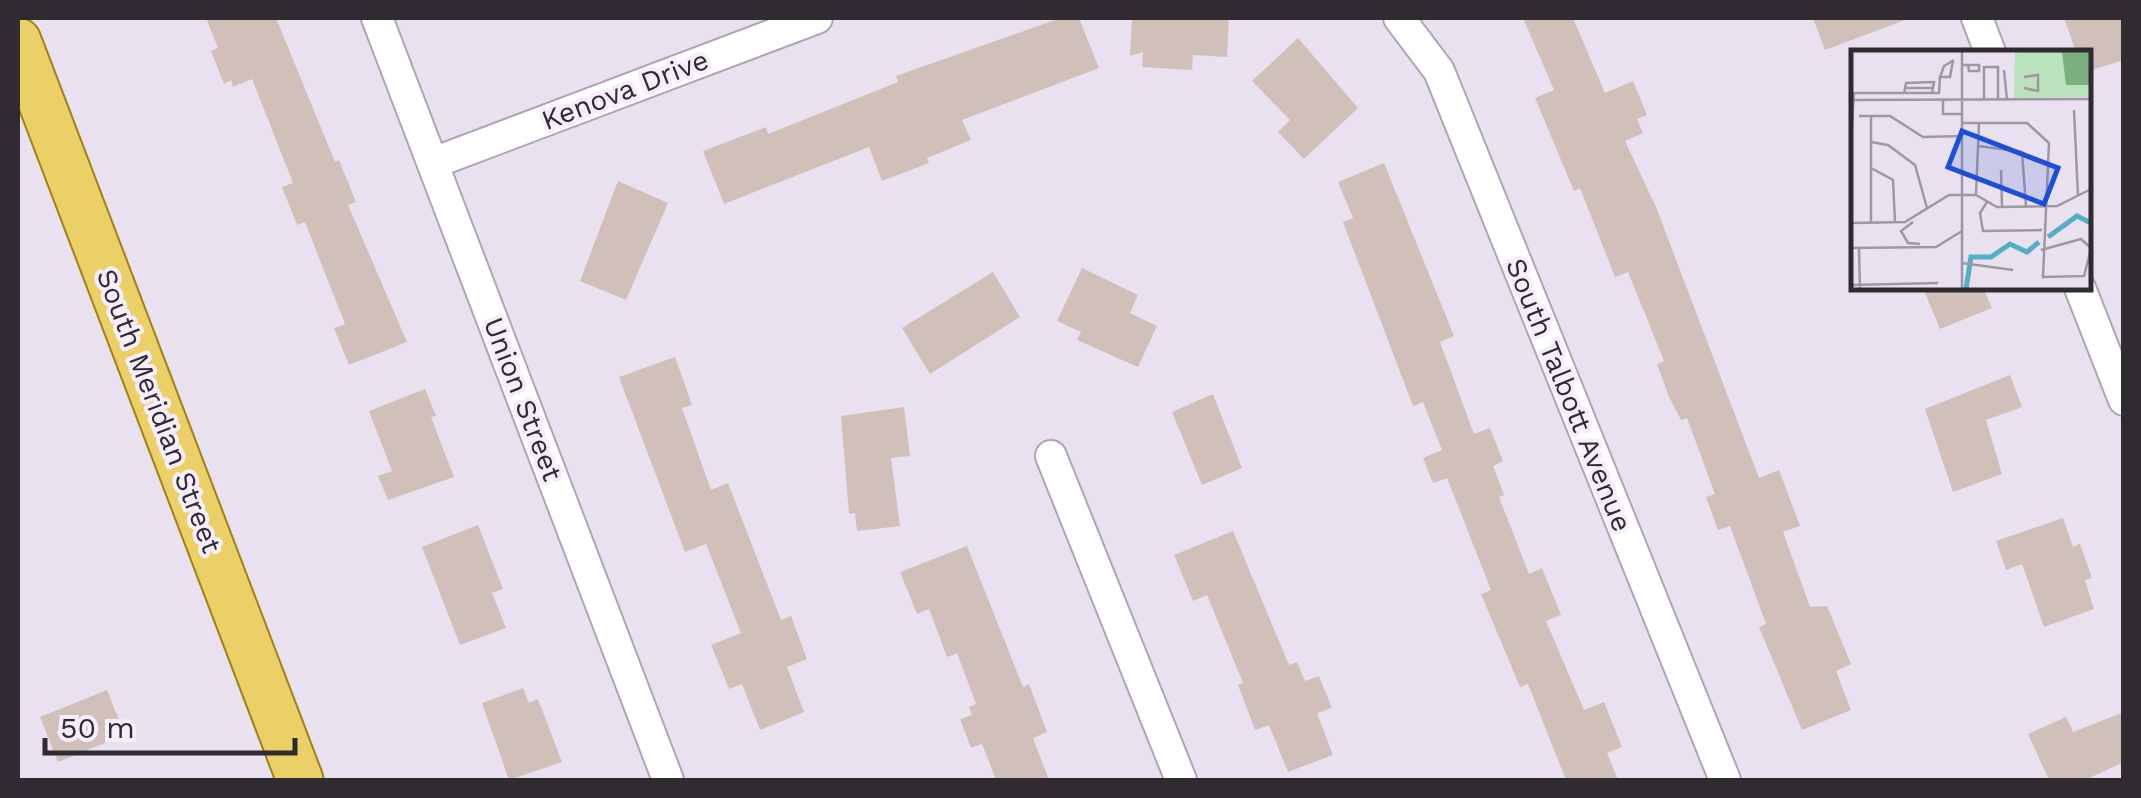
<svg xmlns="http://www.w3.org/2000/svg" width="2141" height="798" font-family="'Work Sans',sans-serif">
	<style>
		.building { fill: #d0c0b9 }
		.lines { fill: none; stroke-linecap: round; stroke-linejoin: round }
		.minor-casing { stroke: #ada6b3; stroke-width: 34 }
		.primary-casing { stroke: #a18114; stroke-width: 49 }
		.minor { stroke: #fff; stroke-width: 30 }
		.primary { stroke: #ebd068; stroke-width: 45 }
		.labels { text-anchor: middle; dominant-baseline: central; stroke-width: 8; stroke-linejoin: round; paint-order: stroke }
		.street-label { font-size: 28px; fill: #2f2b31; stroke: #f7eefd }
		.inset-river { fill: none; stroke: #52afc5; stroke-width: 5 }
		.inset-road { fill: none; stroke: #9f98a3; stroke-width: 2.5 }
		.view { fill: #1d4ed8; fill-opacity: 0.15; stroke: #1d4ed8; stroke-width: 5 }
		.inset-edge { fill: none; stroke: #2f2b31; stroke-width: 5 }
	</style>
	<rect width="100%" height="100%" fill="#e9e1ef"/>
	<!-- building -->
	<g class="building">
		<polygon points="206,18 276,18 335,162 339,160 356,202 348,205 407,342 349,365 334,328 345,324 305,222 297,225 282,187 293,183 252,79 233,87 231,80 224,84 211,51 218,48"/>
		<polygon points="1061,18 1079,18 1099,68 962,120 971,140 927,158 929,163 882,181 869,147 724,204 703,151 766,127 768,134 898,82 896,76"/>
		<polygon points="1132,18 1229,18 1227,57 1193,55 1192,70 1142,67 1143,52 1130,56"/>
		<polygon points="1523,18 1573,18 1605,93 1633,81 1647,115 1637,119 1643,133 1625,141 1656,207 1759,478 1779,470 1800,526 1783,532 1810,607 1827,606 1851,664 1836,671 1851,710 1802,730 1759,627 1766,624 1730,526 1718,530 1706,497 1715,494 1687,418 1681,420 1669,397 1657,364 1664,361 1628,272 1615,277 1580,188 1574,191 1535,98 1554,90"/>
		<polygon points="1813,18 1905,18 1905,20 1825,50"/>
		<polygon points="2064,18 2124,18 2124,60 2088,71 2088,52 2076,52"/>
		<polygon points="1298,38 1358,108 1304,159 1278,132 1290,120 1252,81"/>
		<polygon points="1384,163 1454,336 1440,342 1474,434 1490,428 1503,461 1493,466 1504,495 1499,497 1529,574 1542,568 1561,615 1546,621 1584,710 1604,702 1622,747 1607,753 1618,780 1566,780 1528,684 1520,687 1481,594 1491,590 1447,478 1433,483 1423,458 1442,450 1423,402 1413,406 1343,222 1353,218 1338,182"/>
		<polygon points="618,181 668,203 626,300 580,281"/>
		<polygon points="1082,268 1138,295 1130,313 1157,326 1138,367 1077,340 1081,332 1057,321"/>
		<polygon points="993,272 1020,317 930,374 902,328"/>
		<polygon points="1923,288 1983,288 1992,308 1940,329"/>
		<polygon points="675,357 692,405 682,408 711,490 728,483 781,620 791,616 807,659 787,667 804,712 760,730 742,684 729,689 711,645 741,633 706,544 685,552 619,377"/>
		<polygon points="2010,375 2022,407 1986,420 2002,474 1953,492 1925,409"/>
		<polygon points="425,389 436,416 431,417 454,477 388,500 378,476 392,471 369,411"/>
		<polygon points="1213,394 1242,468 1202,485 1172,412"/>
		<polygon points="904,407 910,456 891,458 900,526 857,531 855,513 849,514 841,416"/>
		<polygon points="2063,518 2073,547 2080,544 2092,578 2085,580 2094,609 2044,627 2022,564 2006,570 1996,541"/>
		<polygon points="478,525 503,589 492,593 506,628 460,645 422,547"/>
		<polygon points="1233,531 1289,665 1297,662 1305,681 1319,676 1332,708 1317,713 1333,755 1288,772 1269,725 1255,730 1238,685 1243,683 1207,595 1193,601 1174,555"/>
		<polygon points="967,546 1023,687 1029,684 1047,732 1033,738 1049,780 996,780 982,744 971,748 960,719 972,715 969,707 976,704 957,653 947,657 929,609 917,614 900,572"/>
		<polygon points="523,688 529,703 538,699 562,762 509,780 482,703"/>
		<polygon points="107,690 125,735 58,762 40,717"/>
		<polygon points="2124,712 2124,762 2085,780 2049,780 2028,734 2066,717 2073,732"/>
	</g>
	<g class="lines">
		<defs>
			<g id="minor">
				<polyline points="377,18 668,780"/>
				<polyline points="1399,18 1439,71 1725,780"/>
				<polyline points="1977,18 1990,52"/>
				<polyline points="433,163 817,18"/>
				<polyline points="2080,288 2124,400"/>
				<polyline points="1051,456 1181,780"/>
			</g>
			<polyline id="primary" points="18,41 300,780"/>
		</defs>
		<!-- minor casing -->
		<use href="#minor" class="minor-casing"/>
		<!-- primary casing -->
		<use href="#primary" class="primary-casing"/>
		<!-- minor -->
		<use href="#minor" class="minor"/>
		<!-- primary -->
		<use href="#primary" class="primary"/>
	</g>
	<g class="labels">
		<!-- street labels -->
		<g class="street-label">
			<text transform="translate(625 90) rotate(-21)">Kenova Drive</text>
			<text transform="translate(1569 395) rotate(68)">South Talbott Avenue</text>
			<text transform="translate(523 399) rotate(69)">Union Street</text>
			<text transform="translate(159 411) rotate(69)">South Meridian Street</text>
		</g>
	</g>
	<!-- overview -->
	<g transform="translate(1851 50)">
		<rect width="240" height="240" fill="#e9e1ef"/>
		<path d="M164,0H240V47L163,48Z" fill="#bae2bd"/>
		<path d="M211,2H240V35H215Z" fill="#7ab17f"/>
		<path class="inset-river" d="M197,187L226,166L240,173M115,239L120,207H140L159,194L176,202L188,192"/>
		<path class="inset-road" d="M177,1H240M102,11L99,27H89L93,16L103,10M111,15H128V21H118L117,15M153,20L156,50M173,27L187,25V41L173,38M53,38H83M53,44L55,33L83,32L81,43M0,50L240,49M133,50V17H147V50M92,51V64H111M223,60L227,146M8,66H39L72,87L111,86M111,73H176L198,93L192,227L233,226L240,199M0,91L3,43H88L89,27M20,92L37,95L64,115L76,158M128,96L171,102L175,156M20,118L42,130L44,172M150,120L151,156M125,144L128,73M136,152L129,163L132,181L191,180M20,172V65M62,172L50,181L57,193L69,194M0,173L54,172L98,145H125L146,157L206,156L240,139M0,198L85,197L111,181M8,198L9,240M190,200L230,189L240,198M111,213L162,220M0,235L87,233M111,240V0"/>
		<path class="view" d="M111,81L207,118L193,154L97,117Z"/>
		<rect width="240" height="240" class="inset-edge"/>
	</g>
	<!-- border -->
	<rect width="2141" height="798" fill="none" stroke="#2f2b31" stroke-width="40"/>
	<!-- scale -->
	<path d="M45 738v15h250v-15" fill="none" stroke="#2f2b31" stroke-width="5"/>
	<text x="60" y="738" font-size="30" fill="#2f2b31" stroke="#f7eefd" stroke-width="8" paint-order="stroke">50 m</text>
</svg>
